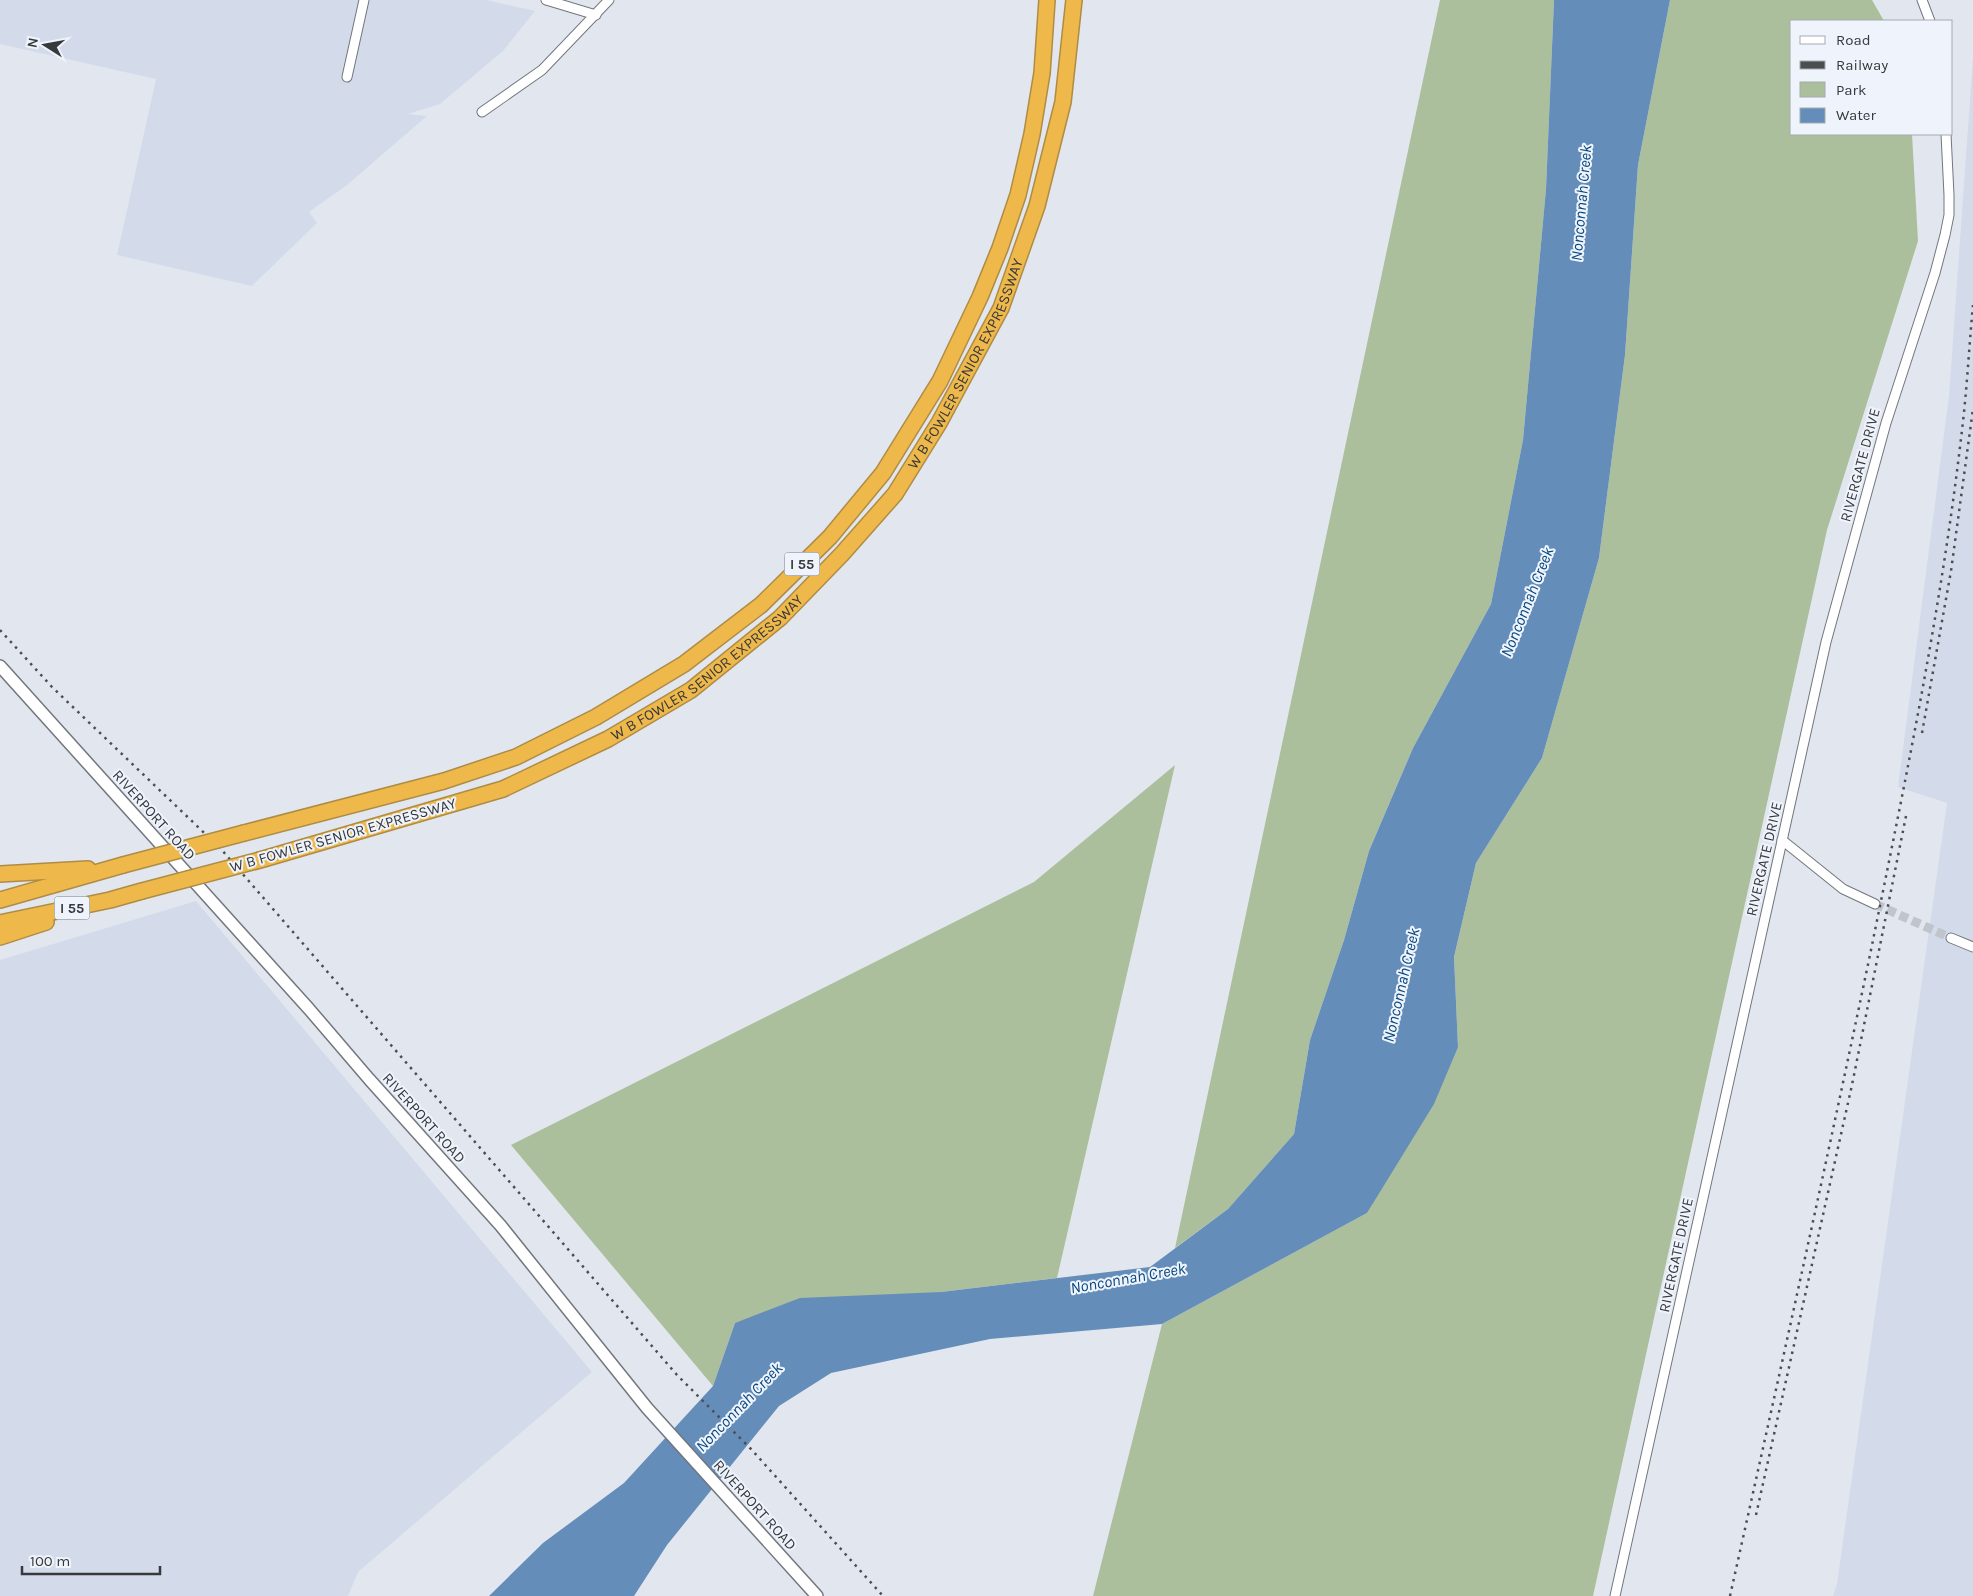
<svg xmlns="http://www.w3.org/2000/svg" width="1973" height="1596" font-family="Karla,sans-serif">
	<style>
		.built { fill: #d3dbea }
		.green { fill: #abbf9c }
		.water { fill: #648db9 }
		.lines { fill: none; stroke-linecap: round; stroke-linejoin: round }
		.street-tunnel { stroke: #c0c4cb; stroke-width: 9; stroke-dasharray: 9 4.5; stroke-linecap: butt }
		.street-casing { stroke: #72767d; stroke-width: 11 }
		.secondary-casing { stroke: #72767d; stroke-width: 14 }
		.highway-casing { stroke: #af8c45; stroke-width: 18 }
		.street { stroke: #fff; stroke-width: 9 }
		.secondary { stroke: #fff; stroke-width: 11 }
		.highway { stroke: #efb84a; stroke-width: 15 }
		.rail { stroke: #4b4e51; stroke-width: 2.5; stroke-dasharray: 2.5 5; stroke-linecap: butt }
		.highway-bridge-casing { stroke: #af8c45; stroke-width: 18; stroke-linecap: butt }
		.highway-bridge { stroke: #efb84a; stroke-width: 15 }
		.labels { text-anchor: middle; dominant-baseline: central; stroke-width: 4; stroke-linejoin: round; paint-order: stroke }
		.shield { fill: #eff4fc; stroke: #6e7176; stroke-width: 1 }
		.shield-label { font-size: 14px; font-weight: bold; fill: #37393c }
		.street-label { font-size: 15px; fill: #37393c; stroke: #eff4fc }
		.water-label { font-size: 16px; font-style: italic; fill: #07487f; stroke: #eff4fc }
	</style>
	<rect width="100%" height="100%" fill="#e2e7ef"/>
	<!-- built -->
	<g class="built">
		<polygon points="0,0 486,0 535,11 503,51 440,104 408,114 427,116 347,185 309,212 317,223 252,286 117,255 156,79 0,44"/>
		<polygon points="1973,57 1973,1596 1833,1596 1837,1584 1947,803 1898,787 1949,396"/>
		<polygon points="196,901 592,1372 358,1572 348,1596 0,1596 0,960"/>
	</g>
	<!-- green -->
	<g class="green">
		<polygon points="1440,0 1554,0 1546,189 1523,440 1491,604 1413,748 1369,851 1344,940 1310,1040 1294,1134 1228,1209 1175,1248"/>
		<polygon points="1670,0 1872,0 1884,21 1792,21 1792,134 1912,134 1918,241 1827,530 1593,1596 1093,1596 1162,1324 1367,1213 1458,1047 1454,957 1476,863 1542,758 1599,558 1625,355 1638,165"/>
		<polygon points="1175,765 1057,1278 941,1292 735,1323 713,1386 511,1145 1034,882"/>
	</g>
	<!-- water -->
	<polygon class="water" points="1554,0 1670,0 1638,165 1625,355 1599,558 1542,758 1476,863 1454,957 1458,1047 1434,1104 1367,1213 1162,1324 990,1339 831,1373 779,1406 667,1545 634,1596 489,1596 543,1543 624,1483 713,1386 735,1323 800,1298 941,1292 1150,1267 1228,1209 1294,1134 1310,1040 1344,940 1369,851 1413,748 1491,604 1523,440 1546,189"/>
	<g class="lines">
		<!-- street-tunnel -->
		<polyline class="street-tunnel" points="1875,904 1951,938"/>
		<defs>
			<g id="street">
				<polyline points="546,0 596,15"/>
				<polyline points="1922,0 1930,21"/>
				<polyline points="347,77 364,0"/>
				<polyline points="482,112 542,70 609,0"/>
				<polyline points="1782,840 1843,889 1875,904"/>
				<polyline points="1951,938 1973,947"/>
				<polyline points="1615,1596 1826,642 1886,423 1935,273 1945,235 1949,215 1949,195 1946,134"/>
			</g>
			<polyline id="secondary" points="0,666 309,1009 369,1079 501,1226 647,1408 817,1596"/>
			<g id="highway">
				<polyline points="244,833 444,781 516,757 596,717 684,664 761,605 830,537 883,473 940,381 980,297 1000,248 1018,195 1032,134 1042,73 1047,0"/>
				<path id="s1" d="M260,860L503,789L608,739L691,690L780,618L842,554L895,494L939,423L1001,308L1037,206L1063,102L1074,0"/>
				<polyline points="0,874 88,869"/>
				<polyline points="0,900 123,865"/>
				<polyline points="0,923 110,900 142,891"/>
				<polyline points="0,937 46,922"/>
			</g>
		</defs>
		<!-- street casing -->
		<use href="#street" class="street-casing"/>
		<!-- secondary casing -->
		<use href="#secondary" class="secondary-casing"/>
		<!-- highway casing -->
		<use href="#highway" class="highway-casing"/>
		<!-- street -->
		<use href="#street" class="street"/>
		<!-- secondary -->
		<use href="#secondary" class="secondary"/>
		<!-- highway -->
		<use href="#highway" class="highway"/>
		<!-- rail -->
		<g class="rail">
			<polyline points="0,630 52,687 221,849 677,1375 751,1449 883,1596"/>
			<polyline points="1922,733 1951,571 1973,409"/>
			<polyline points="1756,1515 1852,1085 1906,816"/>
			<path d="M1730,1596C1778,1381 1826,1166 1871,950C1906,778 1942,605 1962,430C1967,389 1969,347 1973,305"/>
		</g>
		<defs>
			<g id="highway-bridge">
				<polyline points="123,865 244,833"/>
				<polyline points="142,891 260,860"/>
			</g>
		</defs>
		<!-- highway-bridge casing -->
		<use href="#highway-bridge" class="highway-bridge-casing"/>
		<!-- highway-bridge -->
		<use href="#highway-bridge" class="highway-bridge"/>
	</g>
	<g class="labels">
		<!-- shield labels -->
		<g class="shield">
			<rect x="784.5" y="552.5" width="35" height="23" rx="4"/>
			<rect x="54.5" y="896.5" width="35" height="23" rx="4"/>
		</g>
		<g class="shield-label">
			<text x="802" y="564">I 55</text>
			<text x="72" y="908">I 55</text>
		</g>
		<!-- street labels -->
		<g class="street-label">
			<text stroke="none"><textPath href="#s1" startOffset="898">W B FOWLER SENIOR EXPRESSWAY</textPath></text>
			<text transform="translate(1860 465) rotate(-75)">RIVERGATE DRIVE</text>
			<text stroke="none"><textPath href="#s1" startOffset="492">W B FOWLER SENIOR EXPRESSWAY</textPath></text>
			<text transform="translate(154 815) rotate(48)">RIVERPORT ROAD</text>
			<text transform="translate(343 835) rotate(-16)">W B FOWLER SENIOR EXPRESSWAY</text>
			<text transform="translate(1764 859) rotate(-77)">RIVERGATE DRIVE</text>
			<text transform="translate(424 1118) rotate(48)">RIVERPORT ROAD</text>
			<text transform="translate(1676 1255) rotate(-78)">RIVERGATE DRIVE</text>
			<text transform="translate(755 1505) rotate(48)">RIVERPORT ROAD</text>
		</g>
		<!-- water labels -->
		<g class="water-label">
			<text transform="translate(1581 203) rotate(-85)">Nonconnah Creek</text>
			<text transform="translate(1527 602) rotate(-68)">Nonconnah Creek</text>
			<text transform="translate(1401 985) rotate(-77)">Nonconnah Creek</text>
			<text transform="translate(1128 1278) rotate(-10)">Nonconnah Creek</text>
			<text transform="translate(739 1407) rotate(-46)">Nonconnah Creek</text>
		</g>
	</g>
	<!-- legend -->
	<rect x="1790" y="20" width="162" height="115" fill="#eff4fc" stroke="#a5a9af"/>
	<rect x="1800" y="36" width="25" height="8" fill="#ffffff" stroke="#a5a9af"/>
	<text x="1836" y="45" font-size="15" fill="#37393c">Road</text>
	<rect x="1800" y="61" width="25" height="8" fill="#4b4e51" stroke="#a5a9af"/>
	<text x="1836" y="70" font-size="15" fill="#37393c">Railway</text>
	<rect x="1800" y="82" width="25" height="15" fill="#abbf9c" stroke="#a5a9af"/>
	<text x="1836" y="95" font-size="15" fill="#37393c">Park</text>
	<rect x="1800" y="108" width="25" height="15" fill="#648db9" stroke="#a5a9af"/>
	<text x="1836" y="120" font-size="15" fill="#37393c">Water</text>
	<!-- north arrow -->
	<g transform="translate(45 45) rotate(281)" stroke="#eff4fc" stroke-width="4" paint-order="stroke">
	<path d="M0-4L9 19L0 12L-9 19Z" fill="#37393c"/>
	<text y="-8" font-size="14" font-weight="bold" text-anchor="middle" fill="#37393c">N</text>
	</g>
	<!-- scale -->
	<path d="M22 1566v8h138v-8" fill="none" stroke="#37393c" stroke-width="2.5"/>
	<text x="30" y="1566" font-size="15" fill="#37393c" stroke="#eff4fc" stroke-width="4" paint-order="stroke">100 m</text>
</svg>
